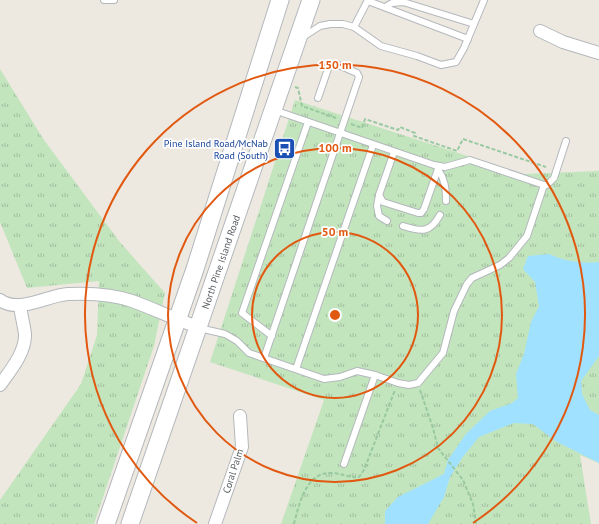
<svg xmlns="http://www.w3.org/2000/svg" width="599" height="524" font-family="'PT Sans',sans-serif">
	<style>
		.grass { fill: url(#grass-tufts) }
		.water { fill: #a0e1ff }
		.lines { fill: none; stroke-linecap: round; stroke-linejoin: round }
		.service-casing { stroke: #b4b8bc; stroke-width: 8 }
		.minor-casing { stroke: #b4b8bc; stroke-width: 14 }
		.secondary-casing { stroke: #b3b8bc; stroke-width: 19 }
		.path { stroke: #98c9a0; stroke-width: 2; stroke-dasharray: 4 2; stroke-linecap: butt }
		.service { stroke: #fff; stroke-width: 6 }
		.minor { stroke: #fff; stroke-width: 12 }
		.secondary { stroke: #fff; stroke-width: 17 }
		.ring { fill: none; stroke: #e15910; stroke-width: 2 }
		.labels { text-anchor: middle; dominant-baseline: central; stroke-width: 3.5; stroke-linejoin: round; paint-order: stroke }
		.transit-label { font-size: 10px; fill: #164399; stroke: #fff; text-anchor: end }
		.street-label { font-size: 10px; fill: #5a5f62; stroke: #fff }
		.centre { fill: #e15910; stroke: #fff; stroke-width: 2 }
		.ring-label { font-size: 12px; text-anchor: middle; font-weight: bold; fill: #e15910; stroke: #fff; stroke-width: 3.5; stroke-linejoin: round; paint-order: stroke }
	</style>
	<defs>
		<pattern id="grass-tufts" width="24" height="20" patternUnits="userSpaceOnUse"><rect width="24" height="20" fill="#c3e5be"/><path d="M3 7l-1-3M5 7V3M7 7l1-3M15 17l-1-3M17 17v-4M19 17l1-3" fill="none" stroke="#a1bd9e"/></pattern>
	</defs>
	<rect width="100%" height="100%" fill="#ede9e1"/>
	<!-- grass -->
	<g class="grass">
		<polygon points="0,69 44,140 119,241 165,293 154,346 94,524 0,524 0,500 81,384 97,335 99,281 27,288 0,222"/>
		<polygon points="295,100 523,174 599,171 599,463 580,455 591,524 281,524 324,400 210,362"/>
	</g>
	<!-- water -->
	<path class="water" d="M549,254C564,261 582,264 599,262V356L581,381L582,394L590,410L599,415V463L557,442L533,424L514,423L479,437L462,458L450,477L444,497L428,524H385V511L398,497L444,474L448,460L466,434L490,411L512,403L518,398L516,374L524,354L531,322L539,306L535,282L523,269L528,256Z"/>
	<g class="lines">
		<defs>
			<g id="service">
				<polyline points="104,0 114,0"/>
				<polyline points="368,1 468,39"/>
				<polyline points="385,7 392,3 403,2 474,24"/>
				<polyline points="354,27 368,0"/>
				<polyline points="303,37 320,26 330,24 343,24 354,27 381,46 417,56 441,65 456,62 464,48 484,0"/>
				<polyline points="274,110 434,165 445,167 470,160 544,185 547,185 554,178 566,141"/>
				<path d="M438,169C445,180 446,188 446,201"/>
				<polyline points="379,195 383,202 418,213 421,213 424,209 439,166"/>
				<polyline points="387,221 379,216 377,206 379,195 394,152"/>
				<path d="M403,226C422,232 430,233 440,215"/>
				<polyline points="199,328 225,334 237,341 249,353 324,379 340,377 357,371 375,375 398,383 409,385 418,383 443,353 454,311 467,284 472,278 500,265 509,258 527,236 544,185"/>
				<polyline points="272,336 242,313 308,122"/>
				<polyline points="264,358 359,77 357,73 336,64 329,66 318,98"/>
				<polyline points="296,369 373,145"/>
				<polyline points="344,464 375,375"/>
			</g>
			<g id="minor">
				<polyline points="540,31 563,42 599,53"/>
				<path d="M0,300C19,314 48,295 68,294C89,293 112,294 132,301C154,309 175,319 198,327"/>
				<path d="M0,385C10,371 26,352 25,334C24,325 21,315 20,306"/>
				<polyline points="215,524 242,447 240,416"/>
			</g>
			<g id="secondary">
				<polyline points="106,524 195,269 280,0"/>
				<polyline points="130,524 311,0"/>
			</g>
		</defs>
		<!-- service casing -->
		<use href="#service" class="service-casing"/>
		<!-- minor casing -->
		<use href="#minor" class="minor-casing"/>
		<!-- secondary casing -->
		<use href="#secondary" class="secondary-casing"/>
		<!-- path -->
		<g class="path">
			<polyline points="295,87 298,88 302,106 336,118"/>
			<polyline points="351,124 362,128 365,119 398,130 400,127 415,133 414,136 457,151 463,139 546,167"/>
			<polyline points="420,390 433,428 438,448 463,480 473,504 476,524"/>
			<path d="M294,524C299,504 306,472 331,473C341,473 349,478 359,477L364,470L395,390"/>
		</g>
		<!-- service -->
		<use href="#service" class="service"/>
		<!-- minor -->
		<use href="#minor" class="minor"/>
		<!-- secondary -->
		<use href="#secondary" class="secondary"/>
	</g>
	<!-- distance rings -->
	<g class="ring">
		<circle cx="335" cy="315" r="83"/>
		<circle cx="335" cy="315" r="167"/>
		<path d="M197 523A250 250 0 1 1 473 523"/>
	</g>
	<!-- icons -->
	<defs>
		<symbol id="bus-square" viewBox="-11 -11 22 22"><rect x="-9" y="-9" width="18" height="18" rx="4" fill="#1a4fb4" stroke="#fff"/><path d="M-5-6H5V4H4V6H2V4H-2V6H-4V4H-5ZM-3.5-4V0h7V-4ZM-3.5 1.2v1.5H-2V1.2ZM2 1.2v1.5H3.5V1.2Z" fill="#fff"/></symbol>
	</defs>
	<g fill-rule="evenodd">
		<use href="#bus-square" x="272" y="136" width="25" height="25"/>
	</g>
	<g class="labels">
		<!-- transit labels -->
		<g class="transit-label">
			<text x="268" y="143">Pine Island Road/McNab<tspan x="268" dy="12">Road (South)</tspan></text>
		</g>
		<!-- street labels -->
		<g class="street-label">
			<text transform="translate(221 262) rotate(-71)">North Pine Island Road</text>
			<text transform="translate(233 471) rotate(-72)">Coral Palm</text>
		</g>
	</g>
	<circle cx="335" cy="315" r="6" class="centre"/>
	<g class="ring-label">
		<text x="335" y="69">150 m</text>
		<text x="335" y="152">100 m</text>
		<text x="335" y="236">50 m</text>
	</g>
</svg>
